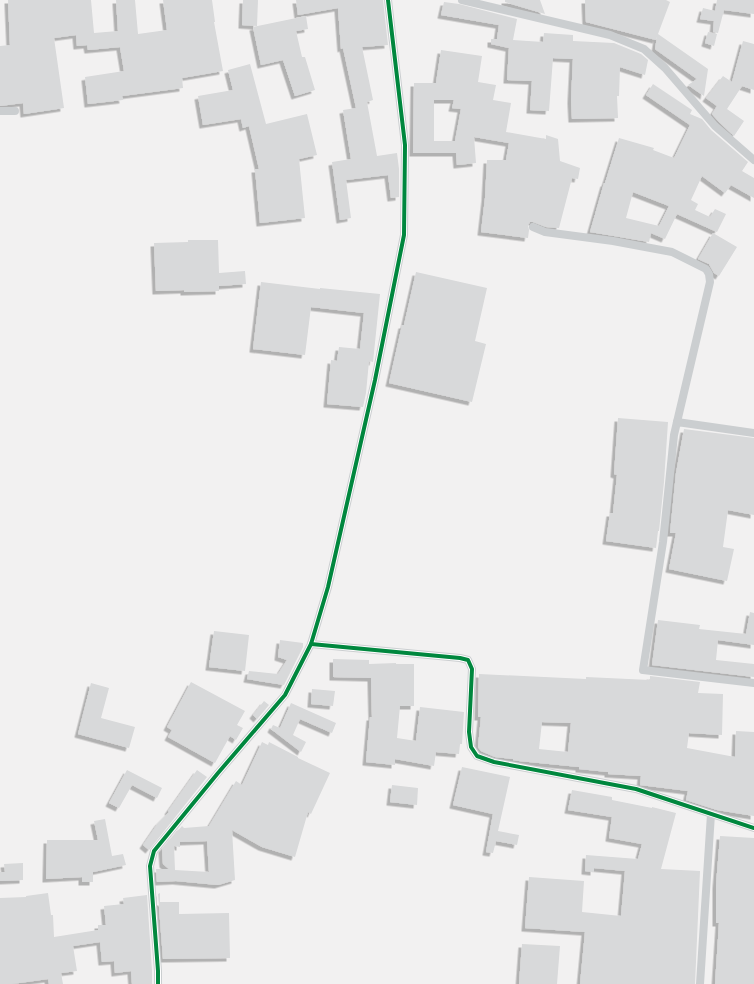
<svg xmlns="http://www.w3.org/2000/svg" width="754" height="984" font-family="Signika,sans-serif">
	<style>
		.building { fill: #d8d9da; fill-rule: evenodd; filter: url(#shadow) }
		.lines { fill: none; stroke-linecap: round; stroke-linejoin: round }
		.minor { stroke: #cbced0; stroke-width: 8 }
		.cycleway-casing { stroke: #fff; stroke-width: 6 }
		.cycleway { stroke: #00873e; stroke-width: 4 }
	</style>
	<defs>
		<filter id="shadow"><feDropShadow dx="-3.5" dy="3.5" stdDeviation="0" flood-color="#0004"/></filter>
	</defs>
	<rect width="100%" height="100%" fill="#f2f1f1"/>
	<!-- building -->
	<g class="building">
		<polygon points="8,0 91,0 94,33 118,31 116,0 135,0 138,34 167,30 163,0 212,0 215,22 214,22 223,71 182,78 183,88 122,96 123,100 88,104 85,77 124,71 120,47 88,50 87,45 77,46 76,35 54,38 64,108 24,114 23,103 0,106 0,46 10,45"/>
		<polygon points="243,0 258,0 257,26 242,25"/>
		<polygon points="296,0 383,0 388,45 362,47 373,100 367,102 377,156 397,153 399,169 399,197 391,198 388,175 346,180 351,218 340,220 332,162 351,159 343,110 356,108 343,48 341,49 338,8 298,15"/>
		<polygon points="505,0 540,0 545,14 505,2"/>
		<polygon points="585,0 666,0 670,2 658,34 708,69 704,96 688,85 697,79 655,49 657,37 656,40 586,22"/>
		<polygon points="717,0 754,0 754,14 724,10 718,33 713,32 714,21 700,19 703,8 715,11"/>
		<polygon points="444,2 459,4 517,19 513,40 543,42 544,33 573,35 573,41 614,43 641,54 648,60 645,75 620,67 619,96 617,96 618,118 572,119 571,100 573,59 553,58 549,111 530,110 532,81 507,80 509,48 491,44 491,39 497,39 499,25 441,15"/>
		<polygon points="306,16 308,29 296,31 302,57 305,57 315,90 295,96 283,60 261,65 253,27"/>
		<polygon points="708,32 717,34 714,46 705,43"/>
		<polygon points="743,41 754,44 754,90 742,86 727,109 744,121 734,136 719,122 712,114 717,106 706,98 723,76 732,82"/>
		<path d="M441,50L482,56L478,82L496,85L493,100L511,103L506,132L546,139V135L558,139L560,161L580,168L578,179L572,178L559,228L546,227L533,222H530L528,225L529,230L528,238L481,232L485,198L487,160H506L509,143L474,137L476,163L457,165L456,153H413L414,83H436ZM434,100H454L452,108L461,109L455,141H434Z"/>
		<polygon points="250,64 266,124 307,114 317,155 299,159 305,218 260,223 255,169 259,169 249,126 243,128 241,119 203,125 198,96 233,90 228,70"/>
		<path d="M653,84L692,110L690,114L702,119L711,130L748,162L742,171L754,178V198L731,185L725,193L702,176L691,200L698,204L695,210L710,217L715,209L726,214L717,232L677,214L665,239L651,233L649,242L614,236L590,232L604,183H605L619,138L654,148L653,150L674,158L690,125L646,95ZM633,192L669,206L659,226L626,218Z"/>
		<polygon points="713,233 737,247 719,276 714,273 709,264 698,259"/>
		<polygon points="188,240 218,240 219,273 245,271 246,284 219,286 219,291 184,292 184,290 156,291 154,243 188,242"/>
		<polygon points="416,272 487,288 475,341 486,344 472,402 389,383 402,325 404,325"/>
		<polygon points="261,282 320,289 320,288 380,294 373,362 369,361 366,393 363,407 327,404 331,360 337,361 339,347 360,349 364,313 311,307 305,355 253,349"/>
		<polygon points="618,418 668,422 664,482 659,531 658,531 656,548 606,541 610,513 613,513 617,475 614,474"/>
		<polygon points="684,429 754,438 754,515 728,510 723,547 734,549 727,581 669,569 676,533 670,533 676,473"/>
		<polygon points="750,612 754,613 754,645 718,640 716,660 754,664 754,677 652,665 658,620 700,625 699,629 746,634"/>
		<polygon points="214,631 249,635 245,671 209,667"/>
		<polygon points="280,640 303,643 303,647 284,685 247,679 249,671 278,674 287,660 278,657"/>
		<polygon points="333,659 369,660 369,664 396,663 396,664 414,664 414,706 400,706 397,738 416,741 420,707 464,712 462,744 460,744 459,754 436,752 434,766 395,759 395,765 366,762 370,717 372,717 371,678 333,677"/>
		<path d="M479,674L586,679V677L650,680V676L700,682L698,693L723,694L722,735L689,733L687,748L735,757L736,731L754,732V816L717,810L686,800L688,791L640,785L641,776L608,774V772L579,769V767L519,761L513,760V759L495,757L481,751L478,747L481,717H478ZM542,722L571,723L568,752L539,749Z"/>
		<polygon points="191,682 245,711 237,725 243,728 236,740 230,736 215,763 168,737 172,730 167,727"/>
		<polygon points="91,683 109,688 101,718 135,727 129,748 78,734"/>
		<polygon points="312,689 335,691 333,706 311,704"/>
		<polygon points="264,701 269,705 257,719 253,715"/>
		<polygon points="291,703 336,723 332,733 300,719 293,735 306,742 301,752 271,729 273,725 280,728"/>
		<path d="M262,742L268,745L269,742L298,757V758L330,773L311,814L308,812L295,857L262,847L232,830L235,880L218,885L176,881L157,882L156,869H169L163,864L162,849L182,826L184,828L209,826L236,781L242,785ZM207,841L209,872L175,870L174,846L180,847V842Z"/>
		<polygon points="462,767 510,777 498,831 519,835 517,845 496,841 493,853 486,852 493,814 453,805"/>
		<polygon points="127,770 162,788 157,798 132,785 119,808 109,803"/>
		<polygon points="197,770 207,777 149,850 143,845 158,823 169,812 168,811"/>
		<polygon points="392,785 418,788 417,805 390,802"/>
		<polygon points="572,790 612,797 612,800 652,808 652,807 676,813 661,869 700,871 695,984 580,984 585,932 525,928 529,877 584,881 582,912 621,916 625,871 594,868 594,872 585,871 586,855 638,859 642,844 609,838 612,817 568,810"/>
		<polygon points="105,819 112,856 123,854 126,865 93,872 93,882 82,882 82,877 46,879 47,840 98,840 94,821"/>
		<polygon points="720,836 754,838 754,984 715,984 719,923 716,923 716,885"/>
		<polygon points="23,863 23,880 0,881 0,872 5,872 4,864"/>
		<polygon points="48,893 51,915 53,915 54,937 98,930 98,925 106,925 104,906 124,904 123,898 147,895 152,971 152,984 132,984 131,971 115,973 114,961 102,962 100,942 73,946 77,971 61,973 63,984 49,984 48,979 12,984 0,984 0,898 26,897 26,896"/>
		<polygon points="160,893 160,902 179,902 179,914 229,913 230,958 163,959 158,894"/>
		<polygon points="522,944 560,946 557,984 519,984"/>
	</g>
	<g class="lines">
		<!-- minor -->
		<g class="minor">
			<polyline points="462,0 610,35 644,49 665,68 715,126 754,160"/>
			<polyline points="0,111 15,111"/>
			<polyline points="533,227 545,232 613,241 672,252 706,269 709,274 710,282 677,422"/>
			<polyline points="754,433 677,422 674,435 663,542 643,670 754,683"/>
			<polyline points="311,644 460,658 468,660 472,669 469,732 471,747 477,756 494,762 636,789 754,828"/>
			<polyline points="158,984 158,971 150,866 154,851 218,773 285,695 311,644 328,587 375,380 404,235 405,145 388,0"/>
			<polyline points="700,984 711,814"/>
		</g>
		<defs>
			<g id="cycleway">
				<polyline points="311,644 460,658 468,660 472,669 469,732 471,747 477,756 494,762 636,789 754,828"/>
				<polyline points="158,984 158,971 150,866 154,851 218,773 285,695 311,644 328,587 375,380 404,235 405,145 388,0"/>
			</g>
		</defs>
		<!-- cycleway casing -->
		<use href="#cycleway" class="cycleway-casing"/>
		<!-- cycleway -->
		<use href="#cycleway" class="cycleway"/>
	</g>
</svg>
